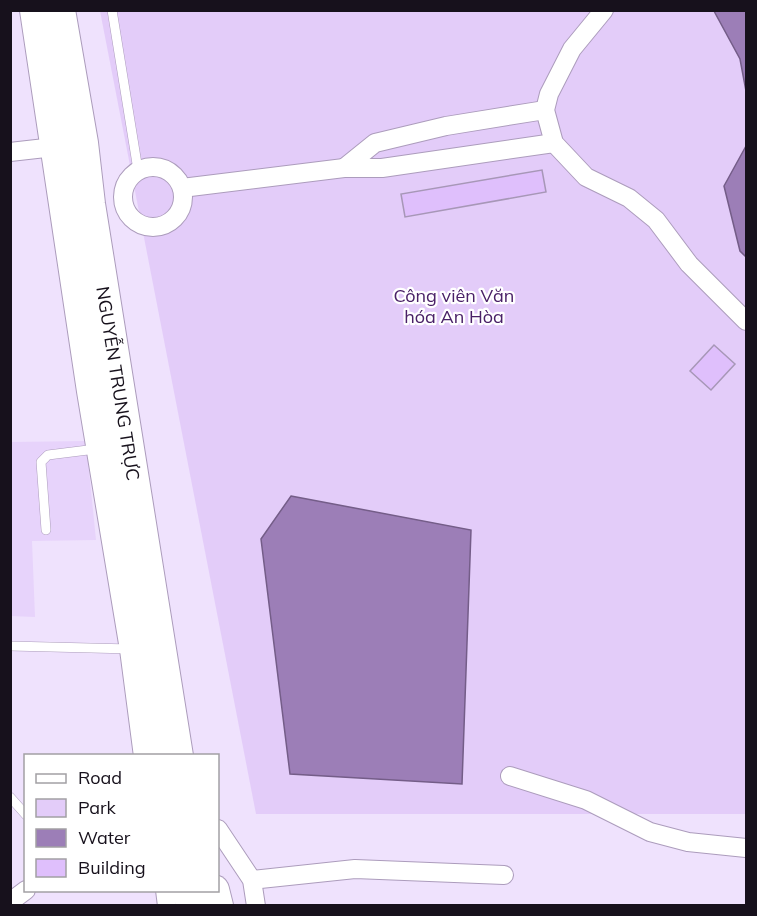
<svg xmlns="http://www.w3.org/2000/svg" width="757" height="916" font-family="Mulish,sans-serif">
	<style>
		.built { fill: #e7d3fb }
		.green { fill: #e3ccf9 }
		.water { fill: #9c7eb7; stroke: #745d88; stroke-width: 1.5 }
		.building { fill: #dfbffc; stroke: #a797b7; stroke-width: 1.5 }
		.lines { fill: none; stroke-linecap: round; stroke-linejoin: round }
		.lane-casing { stroke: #ac9cbc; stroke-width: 10 }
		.street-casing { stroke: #ac9cbc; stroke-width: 20 }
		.primary-casing { stroke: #ac9cbc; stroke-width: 32 }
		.lane { stroke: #fff; stroke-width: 9 }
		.street { stroke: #fff; stroke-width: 18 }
		.primary { stroke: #fff; stroke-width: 30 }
		.labels { text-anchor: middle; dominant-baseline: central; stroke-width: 4.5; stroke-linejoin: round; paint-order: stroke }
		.park-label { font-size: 18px; fill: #492067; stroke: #fff }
		.street-label { font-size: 18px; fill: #17111c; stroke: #fff }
	</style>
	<rect width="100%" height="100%" fill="#efe2fd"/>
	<!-- built -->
	<polygon class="built" points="86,441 96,540 32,541 35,617 11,616 11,442"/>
	<!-- green -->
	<polygon class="green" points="100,11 746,11 746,814 256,814"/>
	<!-- water -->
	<g class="water">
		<polygon points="714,11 746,11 746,91 740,59"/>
		<polygon points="746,146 746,257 740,251 724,186"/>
		<polygon points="291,496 471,530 462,784 290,774 261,539"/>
	</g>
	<!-- building -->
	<g class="building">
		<polygon points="542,170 546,192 405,217 401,194"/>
		<polygon points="714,345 735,364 711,390 690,371"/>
	</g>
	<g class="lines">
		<defs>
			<g id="lane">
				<polyline points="112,10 138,170"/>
				<polyline points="46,530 41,462 48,455 96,449"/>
				<polyline points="10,646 131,649"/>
				<polyline points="10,797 26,815"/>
			</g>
			<g id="street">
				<polyline points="604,10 572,49 549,94 545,110 554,143 586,177 629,198 656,220 689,264 746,321"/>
				<polyline points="10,152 63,146"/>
				<circle cx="153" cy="197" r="30"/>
				<polyline points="344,168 375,143 446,126 545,110"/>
				<polyline points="182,188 344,168 382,168 554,143"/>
				<polyline points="510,776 586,800 650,832 688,842 746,848"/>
				<polyline points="218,829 252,880 256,906"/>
				<polyline points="252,880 355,869 504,875"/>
				<polyline points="165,890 167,906"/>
				<polyline points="10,902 26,890"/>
			</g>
			<g id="primary">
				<polyline points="35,10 92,391 135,649 149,756"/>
				<path id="s1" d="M60,10L83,143L90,204L178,756"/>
				<polyline points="188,890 191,906"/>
				<polyline points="214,890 218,906"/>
			</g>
		</defs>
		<!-- lane casing -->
		<use href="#lane" class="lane-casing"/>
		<!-- street casing -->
		<use href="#street" class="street-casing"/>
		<!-- primary casing -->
		<use href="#primary" class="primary-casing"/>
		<!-- lane -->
		<use href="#lane" class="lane"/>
		<!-- street -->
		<use href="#street" class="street"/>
		<!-- primary -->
		<use href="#primary" class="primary"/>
	</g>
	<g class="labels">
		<!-- park labels -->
		<g class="park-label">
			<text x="454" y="295">Công viên Văn<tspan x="454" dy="21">hóa An Hòa</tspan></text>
		</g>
		<!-- street labels -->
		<g class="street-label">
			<text stroke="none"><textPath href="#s1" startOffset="378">NGUYỄN TRUNG TRỰC</textPath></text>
		</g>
	</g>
	<!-- border -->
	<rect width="757" height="916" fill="none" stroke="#17111c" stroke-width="24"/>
	<!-- legend -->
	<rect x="24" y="754" width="195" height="138" fill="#ffffff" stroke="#a2a0a4" stroke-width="1.5"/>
	<rect x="36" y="774" width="30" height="9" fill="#ffffff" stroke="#a2a0a4" stroke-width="1.5"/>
	<text x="78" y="784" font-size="18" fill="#17111c">Road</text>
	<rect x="36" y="799" width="30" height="18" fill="#e3ccf9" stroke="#a2a0a4" stroke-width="1.5"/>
	<text x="78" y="814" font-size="18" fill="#17111c">Park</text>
	<rect x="36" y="829" width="30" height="18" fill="#9c7eb7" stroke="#a2a0a4" stroke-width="1.5"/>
	<text x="78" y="844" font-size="18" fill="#17111c">Water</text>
	<rect x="36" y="859" width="30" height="18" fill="#dfbffc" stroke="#a2a0a4" stroke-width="1.5"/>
	<text x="78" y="874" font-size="18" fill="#17111c">Building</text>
</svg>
